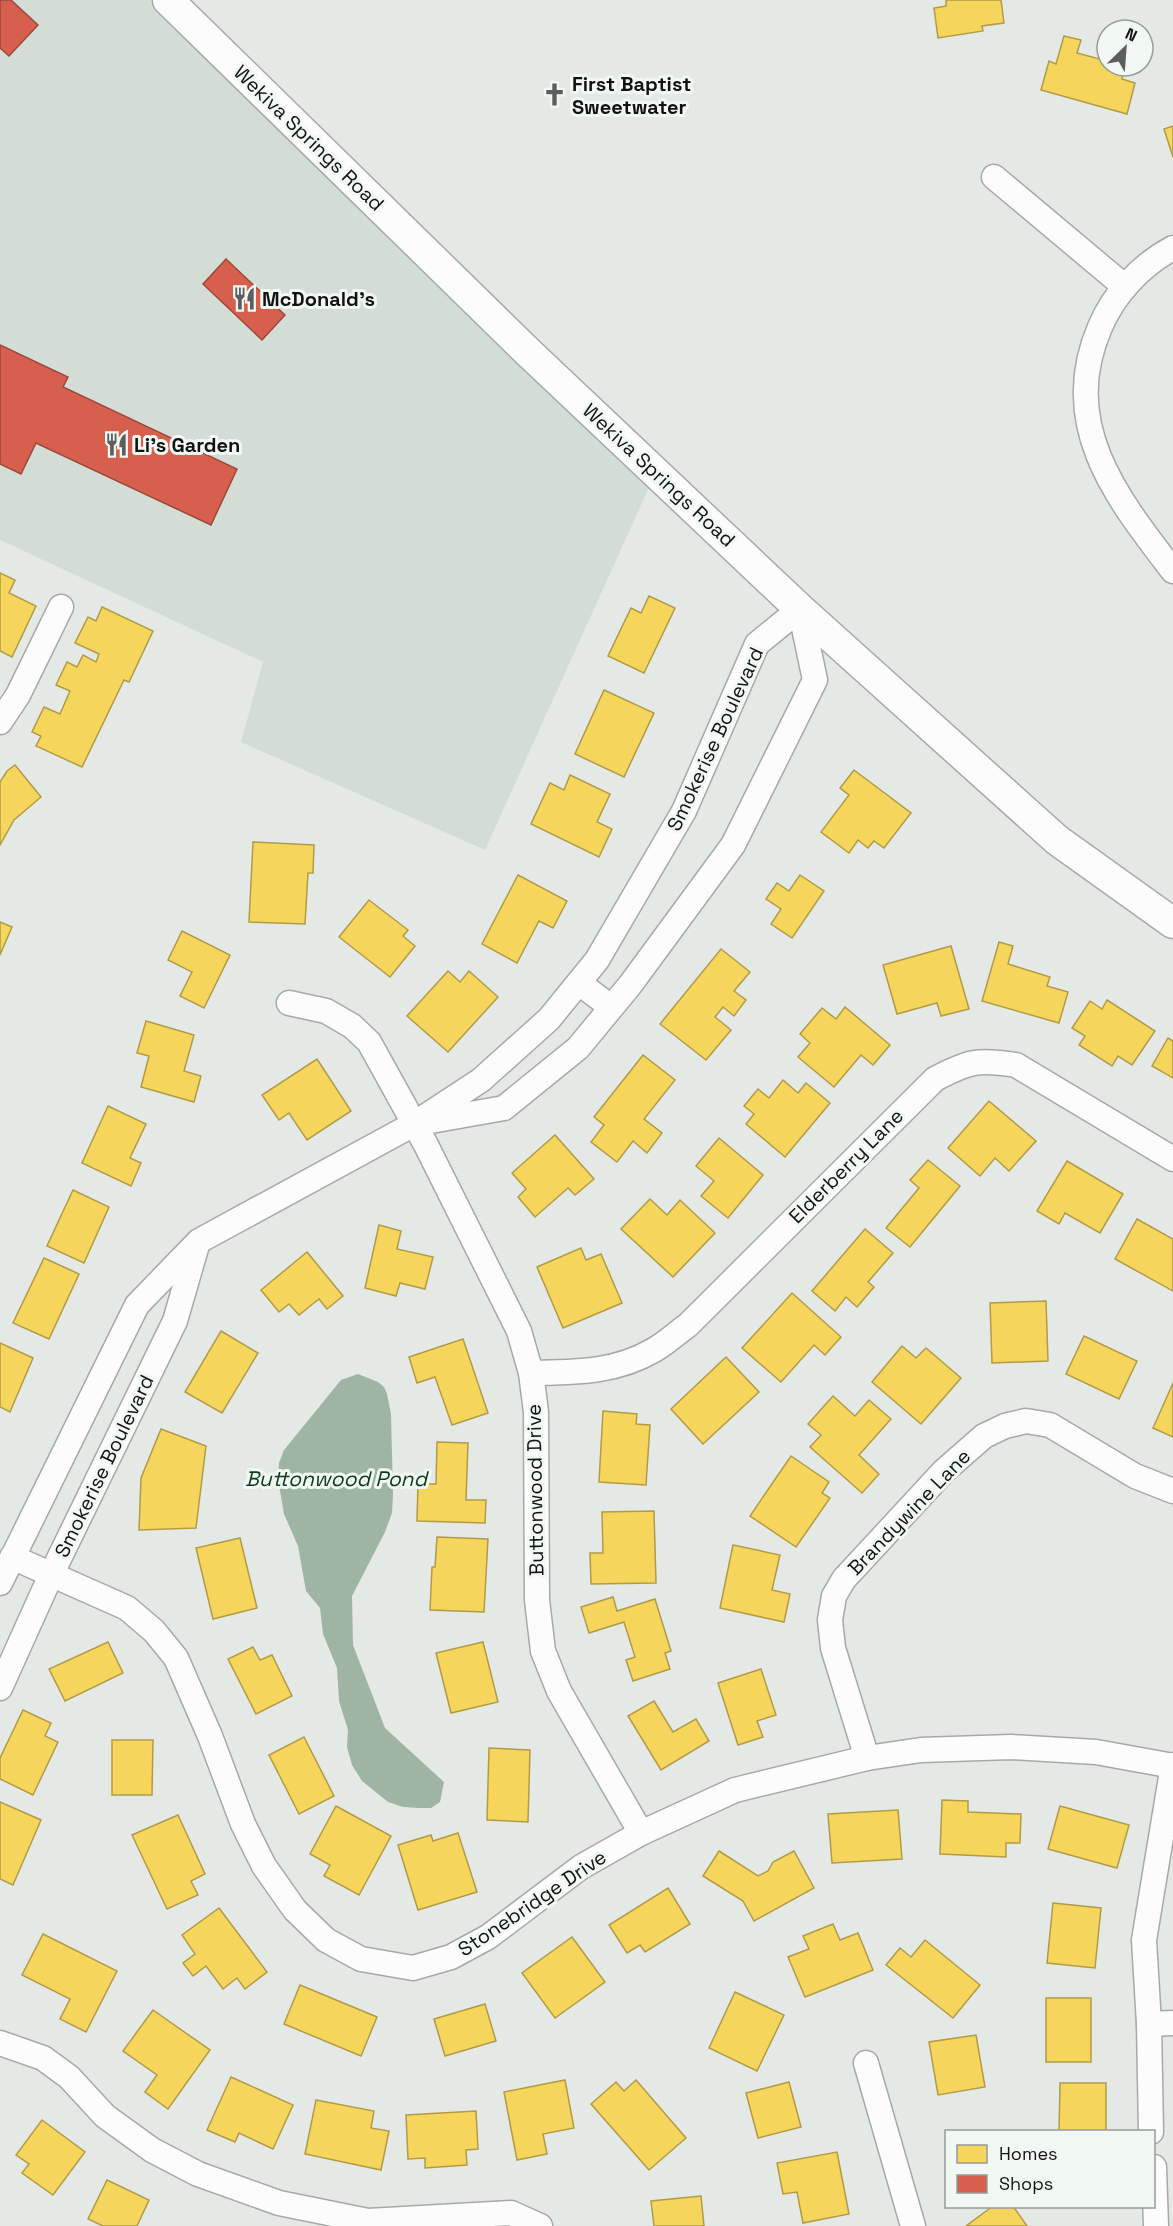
<svg xmlns="http://www.w3.org/2000/svg" width="1173" height="2226" font-family="'Space Grotesk',sans-serif">
	<style>
		.built { fill: #d3dcd5 }
		.water { fill: #a0b4a4 }
		.homes { fill: #f6d55c; stroke: #b19b46; stroke-width: 1.5 }
		.shops { fill: #d6604d; stroke: #9b493b; stroke-width: 1.5 }
		.lines { fill: none; stroke-linecap: round; stroke-linejoin: round }
		.minor-casing { stroke: #a7a9a7; stroke-width: 27 }
		.major-casing { stroke: #a7a9a7; stroke-width: 33 }
		.minor { stroke: #fbfcfb; stroke-width: 24 }
		.major { stroke: #fbfcfb; stroke-width: 30 }
		.labels { text-anchor: middle; dominant-baseline: central; stroke-width: 6; stroke-linejoin: round; paint-order: stroke }
		.poi-label { font-size: 20px; font-weight: bold; fill: #111312; stroke: #f1f7f2; text-anchor: start }
		.street-label { font-size: 20px; fill: #111312; stroke: #f1f7f2 }
		.water-label { font-size: 21px; font-style: italic; fill: #0c3c1c; stroke: #f1f7f2 }
	</style>
	<rect width="100%" height="100%" fill="#e5e9e6"/>
	<!-- built -->
	<polygon class="built" points="0,0 152,0 465,306 651,483 485,850 241,742 263,662 0,540"/>
	<!-- water -->
	<polygon class="water" points="358,1374 378,1382 384,1387 387,1394 391,1414 393,1494 392,1513 385,1532 352,1596 353,1645 385,1728 444,1782 440,1802 431,1808 419,1808 403,1807 388,1802 362,1781 352,1765 347,1747 348,1730 339,1701 337,1668 323,1634 320,1608 306,1591 298,1546 284,1514 278,1479 279,1463 284,1450 341,1380"/>
	<!-- homes -->
	<g class="homes">
		<polygon points="946,0 1001,0 1004,23 982,26 983,31 938,38 934,8 946,6"/>
		<polygon points="1064,36 1081,40 1077,53 1107,61 1107,66 1125,67 1122,79 1135,83 1127,114 1041,90 1049,61 1056,64"/>
		<polygon points="1173,126 1173,157 1164,129"/>
		<polygon points="0,573 15,580 9,593 36,606 12,657 0,651"/>
		<polygon points="649,596 675,608 644,673 608,656 631,608 641,613"/>
		<polygon points="102,607 153,631 129,682 124,680 82,767 36,746 41,736 32,732 44,707 60,714 70,691 56,685 67,662 77,667 83,655 96,662 99,654 75,643 88,617 96,621"/>
		<polygon points="604,690 654,713 624,777 575,754"/>
		<polygon points="15,765 41,797 14,820 0,845 0,782 7,771"/>
		<polygon points="854,770 911,813 884,848 874,841 868,848 858,840 849,853 821,832 849,795 840,788"/>
		<polygon points="570,775 610,794 597,822 612,829 599,857 531,824 550,783 564,790"/>
		<polygon points="253,842 314,845 313,873 308,873 305,924 249,922"/>
		<polygon points="518,875 567,901 553,928 539,921 517,963 482,944"/>
		<polygon points="800,875 824,891 792,938 771,924 781,909 766,899 777,883 789,891"/>
		<polygon points="369,900 408,930 403,936 415,946 390,977 339,937"/>
		<polygon points="0,922 12,927 0,955"/>
		<polygon points="182,931 230,955 204,1008 180,996 192,972 168,960"/>
		<polygon points="999,942 1013,946 1008,964 1050,977 1047,986 1068,992 1059,1023 982,1001"/>
		<polygon points="951,946 969,1009 941,1016 937,1003 897,1014 883,965"/>
		<polygon points="721,949 750,972 734,991 746,1000 734,1016 723,1007 715,1017 731,1030 706,1060 660,1024"/>
		<polygon points="448,971 460,982 469,971 498,997 448,1052 407,1016"/>
		<polygon points="1107,1000 1155,1031 1132,1065 1118,1056 1112,1066 1079,1045 1085,1036 1072,1028 1090,1001 1102,1009"/>
		<polygon points="845,1007 890,1045 873,1065 861,1055 834,1087 798,1057 810,1043 800,1034 822,1008 836,1019"/>
		<polygon points="146,1021 194,1035 184,1071 201,1076 194,1102 141,1087 149,1056 137,1053"/>
		<polygon points="1168,1038 1173,1041 1173,1078 1152,1066"/>
		<polygon points="643,1055 675,1080 644,1119 662,1133 647,1153 633,1141 617,1162 591,1142 604,1125 594,1117"/>
		<polygon points="317,1059 351,1111 307,1140 289,1113 279,1120 262,1095"/>
		<polygon points="783,1080 798,1093 806,1083 830,1103 785,1157 746,1124 754,1114 744,1106 758,1089 769,1098"/>
		<polygon points="989,1101 1036,1141 1009,1171 995,1158 980,1176 948,1148"/>
		<polygon points="108,1106 146,1124 130,1158 141,1163 131,1186 82,1163"/>
		<polygon points="555,1135 594,1179 575,1195 568,1188 535,1217 518,1197 526,1189 512,1173"/>
		<polygon points="719,1138 763,1175 728,1218 701,1196 714,1181 696,1166"/>
		<polygon points="928,1160 960,1186 910,1247 886,1228 919,1188 910,1180"/>
		<polygon points="1067,1161 1123,1194 1100,1233 1065,1213 1059,1224 1037,1211"/>
		<polygon points="73,1190 109,1207 84,1263 47,1246"/>
		<polygon points="650,1199 667,1215 680,1200 715,1233 673,1277 621,1229"/>
		<polygon points="1137,1219 1173,1239 1173,1291 1115,1259"/>
		<polygon points="379,1225 401,1231 397,1249 433,1257 425,1289 400,1283 396,1296 365,1288"/>
		<polygon points="865,1229 893,1253 868,1282 874,1287 857,1307 846,1297 835,1311 812,1291"/>
		<polygon points="581,1248 586,1260 601,1254 622,1303 563,1328 537,1267"/>
		<polygon points="307,1252 343,1296 327,1309 319,1299 299,1315 289,1304 279,1312 261,1290"/>
		<polygon points="44,1258 79,1274 49,1339 13,1323"/>
		<polygon points="792,1293 841,1337 825,1355 814,1345 781,1382 742,1348"/>
		<polygon points="1046,1301 1048,1361 992,1363 990,1303"/>
		<polygon points="221,1331 258,1353 222,1413 185,1392"/>
		<polygon points="1084,1336 1137,1361 1119,1399 1066,1374"/>
		<polygon points="463,1339 488,1413 452,1425 435,1377 417,1383 409,1357"/>
		<polygon points="0,1343 33,1358 10,1412 0,1407"/>
		<polygon points="902,1346 916,1358 926,1348 961,1378 921,1424 872,1382"/>
		<polygon points="726,1357 759,1392 703,1444 671,1409"/>
		<polygon points="1173,1383 1173,1437 1153,1428"/>
		<polygon points="833,1396 855,1416 869,1400 891,1419 859,1455 879,1474 862,1493 810,1447 821,1435 808,1424"/>
		<polygon points="603,1411 637,1414 636,1424 650,1425 646,1485 599,1482"/>
		<polygon points="161,1429 206,1446 196,1528 139,1530 141,1478"/>
		<polygon points="437,1442 468,1443 466,1500 486,1500 485,1523 417,1521 418,1484 436,1484"/>
		<polygon points="791,1456 829,1482 822,1493 830,1498 796,1547 750,1516"/>
		<polygon points="654,1511 656,1583 591,1584 590,1553 603,1553 602,1512"/>
		<polygon points="437,1537 488,1539 484,1612 430,1610 432,1567 435,1567"/>
		<polygon points="240,1538 257,1608 213,1619 196,1548"/>
		<polygon points="733,1545 780,1555 772,1590 790,1594 784,1622 720,1608"/>
		<polygon points="613,1597 617,1611 655,1599 671,1651 665,1653 670,1669 633,1681 626,1660 635,1657 624,1622 589,1633 581,1607"/>
		<polygon points="108,1642 123,1673 65,1701 49,1669"/>
		<polygon points="483,1642 498,1702 451,1713 436,1653"/>
		<polygon points="253,1647 260,1660 272,1655 292,1696 256,1714 228,1659"/>
		<polygon points="761,1669 776,1715 757,1721 763,1737 738,1745 718,1683"/>
		<polygon points="654,1701 673,1732 696,1719 709,1741 661,1770 628,1716"/>
		<polygon points="23,1710 51,1723 45,1736 58,1742 33,1795 0,1779 0,1758"/>
		<polygon points="304,1737 334,1796 299,1814 269,1755"/>
		<polygon points="112,1740 153,1740 152,1795 112,1795"/>
		<polygon points="489,1748 530,1750 528,1822 487,1820"/>
		<polygon points="942,1800 968,1801 968,1812 1021,1814 1020,1843 1006,1843 1006,1857 940,1854"/>
		<polygon points="0,1802 41,1820 13,1885 0,1879"/>
		<polygon points="336,1806 391,1836 359,1895 324,1876 330,1865 310,1854"/>
		<polygon points="1060,1806 1129,1825 1117,1868 1048,1849"/>
		<polygon points="898,1810 902,1859 832,1863 828,1814"/>
		<polygon points="178,1815 205,1874 191,1881 198,1895 167,1909 132,1835"/>
		<polygon points="458,1833 477,1892 418,1910 398,1845 431,1835 433,1841"/>
		<polygon points="719,1851 758,1876 768,1871 773,1862 794,1851 814,1888 754,1921 743,1901 703,1876"/>
		<polygon points="668,1888 690,1924 645,1952 640,1945 627,1953 609,1925"/>
		<polygon points="1053,1903 1101,1908 1095,1968 1047,1963"/>
		<polygon points="219,1908 267,1972 245,1989 237,1978 223,1989 206,1966 193,1976 183,1963 195,1954 182,1935"/>
		<polygon points="833,1924 840,1940 858,1933 873,1970 805,1997 788,1957 809,1949 803,1936"/>
		<polygon points="43,1934 117,1971 86,2032 60,2019 70,1999 22,1975"/>
		<polygon points="572,1937 605,1982 555,2018 522,1973"/>
		<polygon points="925,1940 980,1985 953,2018 886,1965 900,1948 911,1957"/>
		<polygon points="300,1985 377,2017 361,2056 284,2024"/>
		<polygon points="735,1992 784,2015 757,2071 709,2048"/>
		<rect x="1046" y="1998" width="45" height="64"/>
		<polygon points="485,2004 496,2041 445,2056 434,2019"/>
		<polygon points="153,2010 210,2050 168,2109 145,2092 157,2075 123,2051"/>
		<polygon points="976,2035 985,2087 938,2095 929,2042"/>
		<polygon points="231,2077 293,2105 273,2149 239,2133 235,2142 207,2130"/>
		<polygon points="565,2080 574,2128 543,2134 547,2154 517,2160 504,2092"/>
		<polygon points="636,2080 686,2138 649,2170 591,2104 616,2082 624,2091"/>
		<polygon points="789,2082 801,2127 758,2138 746,2093"/>
		<polygon points="1060,2083 1106,2083 1106,2132 1059,2132"/>
		<polygon points="316,2100 374,2111 371,2128 389,2131 381,2170 305,2154"/>
		<polygon points="476,2111 478,2149 466,2150 467,2165 425,2168 425,2158 408,2159 406,2115"/>
		<polygon points="42,2120 85,2152 53,2195 22,2173 29,2164 16,2155"/>
		<polygon points="837,2152 849,2214 803,2223 797,2192 783,2194 777,2163"/>
		<polygon points="107,2180 149,2200 137,2226 103,2226 88,2219"/>
		<polygon points="701,2196 704,2226 654,2226 651,2201"/>
		<polygon points="993,2206 1013,2206 1027,2226 966,2226"/>
	</g>
	<!-- shops -->
	<g class="shops">
		<polygon points="0,0 11,0 38,25 9,56 0,48"/>
		<polygon points="226,259 285,315 262,340 203,284"/>
		<polygon points="0,345 68,377 63,387 237,469 211,525 36,443 21,474 0,464"/>
	</g>
	<g class="lines">
		<defs>
			<g id="minor">
				<polyline points="994,177 1124,286"/>
				<path d="M1173,248C1141,265 1114,294 1100,327C1058,424 1116,497 1173,571"/>
				<polyline points="0,722 18,695 61,607"/>
				<polyline points="579,983 611,1007"/>
				<polyline points="289,1003 326,1011 352,1026 369,1042 426,1145 519,1331 531,1373 536,1412 537,1600 543,1651 559,1691 641,1833"/>
				<path d="M531,1373C574,1372 615,1373 654,1350C666,1343 677,1333 688,1325L935,1079C969,1061 978,1059 1016,1065L1173,1159"/>
				<polyline points="12,1557 127,1608 154,1631 176,1658 210,1736 243,1824 264,1866 295,1910 326,1940 361,1959 413,1968 451,1957 488,1937 581,1867 641,1833 735,1790 867,1758 921,1750 1011,1747 1096,1752 1173,1766"/>
				<polyline points="0,1583 137,1305 199,1241 414,1124 481,1080 549,1019 597,960 684,811 757,644 800,609 815,680 733,845 630,985 578,1048 504,1108 414,1124"/>
				<polyline points="0,1688 51,1575 175,1321 197,1245"/>
				<polyline points="867,1758 833,1648 830,1620 834,1596 844,1579 944,1471 984,1436 1005,1426 1026,1421 1050,1425 1135,1476 1173,1491"/>
				<polyline points="1149,2024 1173,2023"/>
				<polyline points="0,2043 43,2058 69,2077 105,2116 152,2150 198,2174 279,2203 368,2221 511,2213 540,2226"/>
				<polyline points="866,2063 913,2226"/>
				<polyline points="1151,2132 1149,2024 1144,1940 1173,1765"/>
				<polyline points="1154,2167 1156,2226"/>
			</g>
			<polyline id="major" points="168,0 529,353 800,609 1057,840 1173,923"/>
		</defs>
		<!-- minor casing -->
		<use href="#minor" class="minor-casing"/>
		<!-- major casing -->
		<use href="#major" class="major-casing"/>
		<!-- minor -->
		<use href="#minor" class="minor"/>
		<!-- major -->
		<use href="#major" class="major"/>
	</g>
	<!-- icons -->
	<defs>
		<symbol id="church-bare" viewBox="-9 -9 18 18"><path d="M-1.2-6h2.4v3.5h3.3v2.4h-3.3V6h-2.4V-.1h-3.3v-2.4h3.3Z" fill="#5b5e5c" stroke="#f1f7f2" stroke-width="2.5" paint-order="stroke"/></symbol>
		<symbol id="restaurant-bare" viewBox="-9 -9 18 18"><path d="M-5-6h1v4h1v-4h1v4h1v-4h1v5L-1.5 .5V6h-2V.5L-5-1ZM5-6V6H3V1.5H1.5Q1.5-4 5-6Z" fill="#5b5e5c" stroke="#f1f7f2" stroke-width="2.5" paint-order="stroke"/></symbol>
	</defs>
	<g fill-rule="evenodd">
		<use href="#church-bare" x="538" y="78" width="33" height="33"/>
		<use href="#restaurant-bare" x="228" y="282" width="33" height="33"/>
		<use href="#restaurant-bare" x="100" y="428" width="33" height="33"/>
	</g>
	<g class="labels">
		<!-- poi labels -->
		<g class="poi-label">
			<text x="572" y="84">First Baptist<tspan x="572" dy="23">Sweetwater</tspan></text>
			<text x="262" y="299">McDonald's</text>
			<text x="134" y="445">Li's Garden</text>
		</g>
		<!-- street labels -->
		<g class="street-label">
			<text transform="translate(309 138) rotate(44)">Wekiva Springs Road</text>
			<text transform="translate(659 475) rotate(43)">Wekiva Springs Road</text>
			<text transform="translate(715 739) rotate(-65)">Smokerise Boulevard</text>
			<text transform="translate(846 1166) rotate(-45)">Elderberry Lane</text>
			<text transform="translate(104 1466) rotate(-64)">Smokerise Boulevard</text>
			<text transform="translate(535 1490) rotate(-91)">Buttonwood Drive</text>
			<text transform="translate(909 1512) rotate(-46)">Brandywine Lane</text>
			<text transform="translate(532 1903) rotate(-34)">Stonebridge Drive</text>
		</g>
		<!-- water labels -->
		<g class="water-label">
			<text x="336" y="1478">Buttonwood Pond</text>
		</g>
	</g>
	<!-- legend -->
	<rect x="945" y="2130" width="210" height="78" fill="#f1f7f2" stroke="#979c98" stroke-width="1.5"/>
	<rect x="957" y="2145" width="30" height="18" fill="#f6d55c" stroke="#979c98" stroke-width="1.5"/>
	<text x="999" y="2160" font-size="18" fill="#111312">Homes</text>
	<rect x="957" y="2175" width="30" height="18" fill="#d6604d" stroke="#979c98" stroke-width="1.5"/>
	<text x="999" y="2190" font-size="18" fill="#111312">Shops</text>
	<!-- north arrow -->
	<g transform="translate(1125 48) rotate(25)"><circle r="28" fill="#f1f7f2" stroke="#979c98" stroke-width="1.5"/>
	<path d="M0-4.5L10 22L0 15L-10 22Z" fill="#5b5e5c"/>
	<text y="-9" font-size="16" font-weight="bold" text-anchor="middle" fill="#111312">N</text>
	</g>
</svg>
